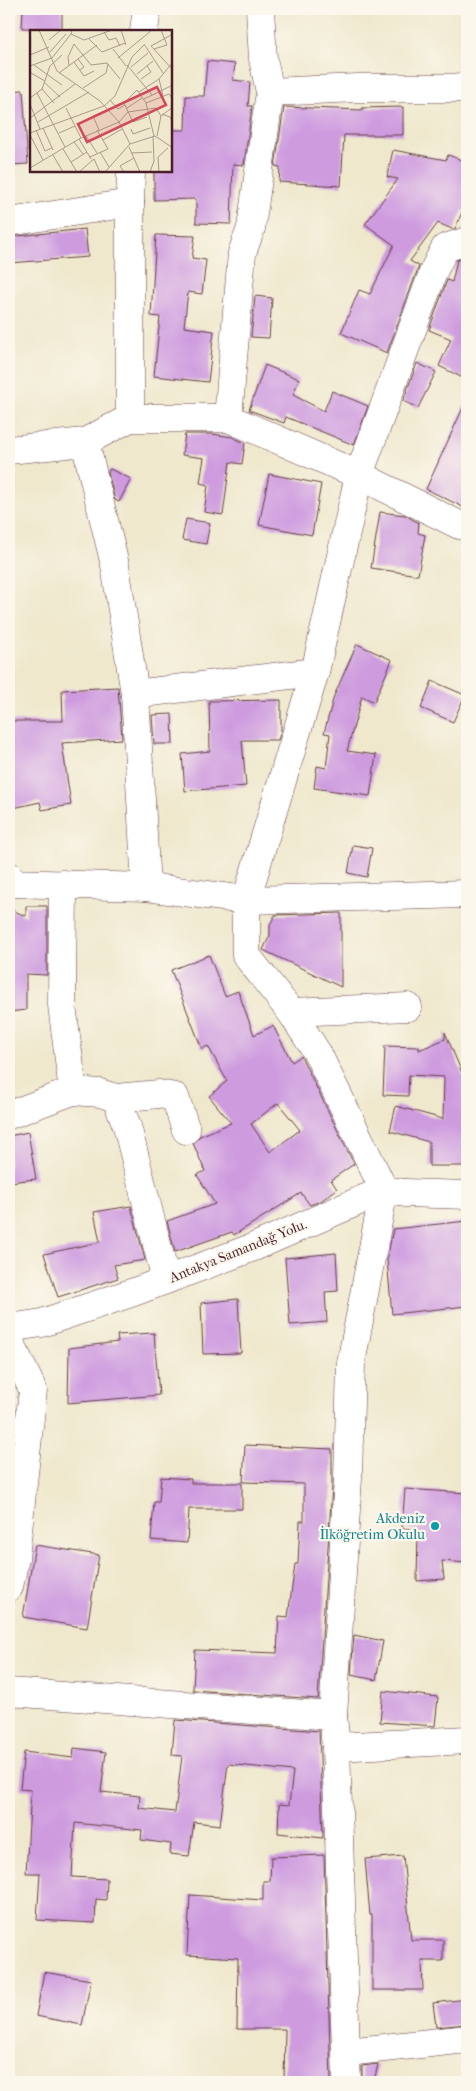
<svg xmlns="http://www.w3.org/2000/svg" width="476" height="2091" font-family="'IM FELL French Canon',serif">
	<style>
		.building { fill: #ce9bdf; fill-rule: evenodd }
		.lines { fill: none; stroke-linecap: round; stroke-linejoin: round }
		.minor-casing { stroke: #633d43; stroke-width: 29 }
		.tertiary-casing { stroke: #633d43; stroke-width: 29 }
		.minor { stroke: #fff; stroke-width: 28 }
		.tertiary { stroke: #fff; stroke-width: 28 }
		.culture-dot { fill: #0f9aa8; stroke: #fbf7ec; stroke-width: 2 }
		.labels { text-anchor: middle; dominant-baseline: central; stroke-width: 4.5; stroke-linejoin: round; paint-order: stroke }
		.street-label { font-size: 14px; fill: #4a1f2b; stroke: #fbf7ec }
		.culture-label { font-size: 14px; fill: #0d838f; stroke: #fbf7ec; text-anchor: end }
		.inset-road { fill: none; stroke: #ad988c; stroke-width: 1 }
		.view { fill: #d1495b; fill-opacity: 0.15; stroke: #d1495b; stroke-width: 2.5 }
		.inset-edge { fill: none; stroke: #4a1f2b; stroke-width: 2.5 }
	</style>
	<rect width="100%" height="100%" fill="#fbf7ec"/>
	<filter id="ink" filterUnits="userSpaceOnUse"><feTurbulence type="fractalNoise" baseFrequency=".02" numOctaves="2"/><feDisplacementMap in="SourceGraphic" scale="10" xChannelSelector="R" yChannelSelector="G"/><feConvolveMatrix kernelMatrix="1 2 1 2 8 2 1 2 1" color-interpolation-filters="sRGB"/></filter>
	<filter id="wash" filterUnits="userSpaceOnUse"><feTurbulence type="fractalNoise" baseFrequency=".0096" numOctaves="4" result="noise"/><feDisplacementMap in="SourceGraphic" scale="20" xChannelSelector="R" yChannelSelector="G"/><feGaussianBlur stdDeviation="1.12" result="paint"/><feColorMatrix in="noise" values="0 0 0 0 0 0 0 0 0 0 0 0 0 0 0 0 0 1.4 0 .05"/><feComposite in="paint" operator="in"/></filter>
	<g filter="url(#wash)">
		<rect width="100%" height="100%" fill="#efe8cd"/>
		<g id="blocks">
			<!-- building -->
			<g class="building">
				<polygon points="23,9 62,9 62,29 22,28"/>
				<polygon points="207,61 235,64 233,80 250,82 248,106 252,106 244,165 233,164 231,224 196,223 196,199 154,200 154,171 171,171 171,130 185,130 186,96 204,96"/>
				<polygon points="23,90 28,164 9,165 9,91"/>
				<polygon points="284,107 362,110 362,108 403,107 403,135 344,135 341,186 279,182 280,167 275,166"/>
				<polygon points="393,150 446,160 448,155 467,162 467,212 463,210 455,229 452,229 438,223 410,261 419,266 387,353 341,333 359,290 370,294 394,245 365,224 398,179 387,177"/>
				<polygon points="85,229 88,257 9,263 9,237"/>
				<polygon points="156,235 195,236 192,258 206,260 202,294 188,292 184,327 214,331 208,382 154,376 160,317 151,316"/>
				<polygon points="467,257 467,380 439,366 451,339 429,330 447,280 452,282 457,260"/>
				<polygon points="255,296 272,298 269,338 251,337"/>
				<polygon points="417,363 436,372 418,408 403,401"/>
				<polygon points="265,365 299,379 293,395 324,411 332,391 368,406 354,445 286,417 284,423 249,410"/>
				<polygon points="467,399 467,509 426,489"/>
				<polygon points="185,434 212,434 232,437 245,443 242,464 230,462 223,515 204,512 208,485 200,483 204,458 182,455"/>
				<polygon points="110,469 131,479 119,502 115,500 108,472"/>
				<polygon points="269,474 321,484 312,535 259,525"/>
				<polygon points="380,512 405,515 419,523 418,533 425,535 418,575 371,568"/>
				<polygon points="186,519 210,523 206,544 182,540"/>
				<polygon points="357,644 392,660 374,702 362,696 347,751 376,755 370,796 314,788 317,766 326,768 330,734 324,733 334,696"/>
				<polygon points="432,681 465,695 453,722 421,708"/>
				<polygon points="118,687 122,739 62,743 71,805 42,810 40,802 9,809 9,760 11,759 10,721 63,721 62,690"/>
				<polygon points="281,700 281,731 278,740 242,740 246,786 185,791 182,754 210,751 209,701"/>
				<polygon points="172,714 173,744 154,744 152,715"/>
				<polygon points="353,845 372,848 367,877 348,873"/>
				<polygon points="26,906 47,906 47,975 26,974 26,1010 9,1012 9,909 26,916"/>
				<polygon points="341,913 341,987 263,950 270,935 270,925 275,915"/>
				<path d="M209,955L225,996L238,991L254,1035L273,1026L292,1062L301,1056L354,1164L331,1180L337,1189L321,1201L310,1205L301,1193L234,1235L232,1232L175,1252L167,1221L215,1204L197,1175L205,1171L193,1143L200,1136L231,1123L209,1096L227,1081L208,1046L202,1049L171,970ZM278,1103L300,1130L270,1152L251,1124Z"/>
				<polygon points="445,1032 467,1085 467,1166 429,1166 429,1142 390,1131 396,1106 443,1119 444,1077 409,1075 408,1096 383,1095 385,1046 419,1047 419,1050 445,1039"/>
				<polygon points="28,1132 36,1179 9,1182 9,1136"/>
				<polygon points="131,1206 145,1260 114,1265 118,1278 58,1297 44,1254 100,1242 94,1212"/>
				<polygon points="467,1221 467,1306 392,1314 387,1260 393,1229"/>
				<polygon points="336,1253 338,1291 325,1292 327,1322 290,1325 285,1258"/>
				<polygon points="238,1299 241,1353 203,1354 201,1303"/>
				<polygon points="154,1333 159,1395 68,1403 69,1348 118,1342 117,1335"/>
				<polygon points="245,1445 332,1449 332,1486 318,1699 193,1690 195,1650 277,1653 279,1616 288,1617 295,1564 298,1564 300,1521 304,1521 304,1484 243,1482"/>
				<polygon points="161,1477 191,1479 191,1483 242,1483 242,1509 189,1509 187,1543 151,1540 154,1502 159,1502"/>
				<polygon points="405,1489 467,1493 467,1563 442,1561 444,1579 417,1581 418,1530 402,1528"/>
				<polygon points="35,1545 99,1555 87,1628 23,1617"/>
				<polygon points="354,1635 383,1641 376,1680 351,1675"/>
				<polygon points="383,1691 438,1697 435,1726 380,1722"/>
				<polygon points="175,1720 319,1731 323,1838 278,1833 279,1804 289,1805 293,1771 228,1764 220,1825 194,1822 189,1856 170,1854 171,1844 141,1840 142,1830 75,1823 72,1877 107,1879 106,1900 96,1899 95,1923 37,1920 40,1873 26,1873 31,1790 20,1789 24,1752 73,1758 74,1748 106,1752 101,1792 140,1796 139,1808 175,1812 182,1756 172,1755"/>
				<polygon points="324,1855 331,2082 284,2082 285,2029 237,2029 238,1958 187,1955 190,1895 263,1900 263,1881 270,1881 271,1857"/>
				<polygon points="403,1856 411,1940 443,1940 443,1961 422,1961 423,1990 372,1990 372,1915 370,1915 365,1859"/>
				<polygon points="44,1972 91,1980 82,2025 36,2016"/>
				<polygon points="467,1999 467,2024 436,2027 433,2003"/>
				<polygon points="378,2064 374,2082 362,2082 362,2066"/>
			</g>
		</g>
	</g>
	<g filter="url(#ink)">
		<use href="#blocks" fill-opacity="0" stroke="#633d43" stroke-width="1"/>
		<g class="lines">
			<defs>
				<g id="minor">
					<polyline points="144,31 147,9"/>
					<polyline points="270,92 358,88 467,88"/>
					<polyline points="9,222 130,203"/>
					<polyline points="130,418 130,203 131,171"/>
					<polyline points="228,418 242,253 251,228 270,92 263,59 260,9"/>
					<polyline points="85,442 115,565 135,694 146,887"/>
					<polyline points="9,450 85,442 130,418 228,418 359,475 459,525 467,525"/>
					<polyline points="135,694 315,672"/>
					<polyline points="9,876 11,883 146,887 246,900 467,894"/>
					<polyline points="291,1012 408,1007"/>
					<polyline points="73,1091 100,1093 116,1098 159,1094 175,1097 186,1130"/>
					<polyline points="116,1098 127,1126 166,1280"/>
					<polyline points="9,1115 73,1091 62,1005 63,884"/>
					<polyline points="9,1340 33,1390 15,1558 9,1587"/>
					<polyline points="9,1692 333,1716"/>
					<polyline points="336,1747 467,1740"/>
					<polyline points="347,2052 467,2039"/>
				</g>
				<g id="tertiary">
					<polyline points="9,1328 42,1323 134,1292 254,1247 384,1190 405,1193 467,1195"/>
					<polyline points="347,2082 336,1747 333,1716 348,1478 351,1363 384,1190 318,1054 291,1012 246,955 246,900 315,672 359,475 434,270 445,248 467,241"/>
				</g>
			</defs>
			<!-- minor casing -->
			<use href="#minor" class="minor-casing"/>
			<!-- tertiary casing -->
			<use href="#tertiary" class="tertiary-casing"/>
			<!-- minor -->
			<use href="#minor" class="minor"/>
			<!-- tertiary -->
			<use href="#tertiary" class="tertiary"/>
		</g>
	</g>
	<!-- markers -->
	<circle class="culture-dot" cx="435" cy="1526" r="5"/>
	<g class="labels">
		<!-- street labels -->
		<g class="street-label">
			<text transform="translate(238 1251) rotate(-22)">Antakya Samandağ Yolu.</text>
		</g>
		<!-- culture labels -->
		<g class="culture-label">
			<text x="425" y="1518">Akdeniz<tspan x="425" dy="16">İlköğretim Okulu</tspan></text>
		</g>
	</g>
	<!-- overview -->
	<g transform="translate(30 30)">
		<rect width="142" height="142" fill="#efe8cd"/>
		<path class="inset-road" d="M9,0L27,41L70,71L89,92L100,114M42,0L41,4L54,10L82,0M91,0L96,15M74,2L79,10L86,8L90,16M59,9L72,22L95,13M19,10L31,0M44,14L61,35L77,33L90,49M114,14L133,43M121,16L143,40M121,16L143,4M83,19L96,36M124,19L137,15L131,0M20,22L36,4M0,25L19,17M88,28L122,0M48,29L54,37L50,40M44,32L54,46L64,41M4,35L32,55M97,35L122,65M0,36L22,28L41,4M39,36L38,27L44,14M101,37L118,23M1,43L15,51M29,43L67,15M107,44L123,31M111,49L121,42L117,36M14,52L30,67M53,58L76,43L78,34M12,59L24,73M109,62L129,49M7,63L35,117M133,66L129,49L143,32M0,68L12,59L20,36L32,25M114,69L143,55M80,70L88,79L95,75M116,73L139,64L143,69M0,74L10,99M36,78L51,108M97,78L112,68M132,84L140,87L143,93M117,87L103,92L94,73L107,60L116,73L124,106M0,88L45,54M8,92L59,62M13,98L23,120M101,99L103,104L120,98M6,100L15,121L22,118M69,100L63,86L77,80M0,103L74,76L85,66L102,27L114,15M29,103L45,96M0,105L13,130M56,106L67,123M127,106L131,86L143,77M49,109L61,129M73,110L92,99M44,112L53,124M100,114L125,106L143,118M99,117L110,142M33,119L47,142M70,122L79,137M102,123L122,122M23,125L33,142M60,127L78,119L67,100M41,132L57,122M0,138L49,109L89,92L98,82L126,78L131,86M49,142L64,129L70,142M75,142L100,114M94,142L90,136L104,128M120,142L124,131L123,106M129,142L128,127L138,118"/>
		<path class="view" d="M127,57L136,75L57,112L48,94Z"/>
		<rect width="142" height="142" class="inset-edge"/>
	</g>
	<!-- margin -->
	<rect width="476" height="2091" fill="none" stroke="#fbf7ec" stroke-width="30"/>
</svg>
